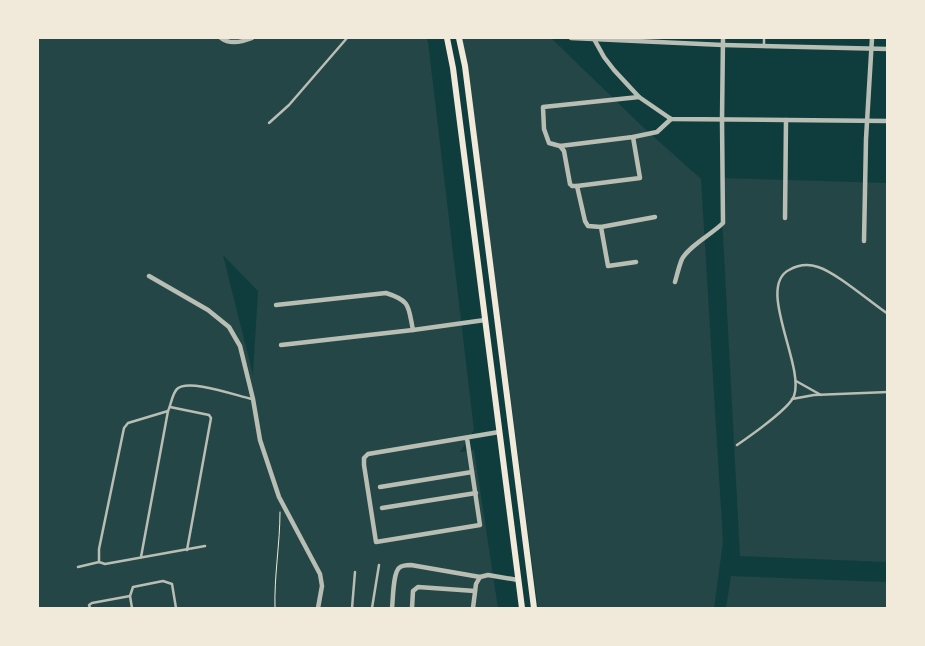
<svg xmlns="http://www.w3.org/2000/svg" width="925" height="646" font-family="Mulish,sans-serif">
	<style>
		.green { fill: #244646; fill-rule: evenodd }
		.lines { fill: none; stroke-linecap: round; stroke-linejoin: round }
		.path { stroke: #f1e9da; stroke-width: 1 }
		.service { stroke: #b8beb3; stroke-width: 2.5 }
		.minor { stroke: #b8beb3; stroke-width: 4.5 }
		.secondary { stroke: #f1e9da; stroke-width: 6 }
	</style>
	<rect width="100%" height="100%" fill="#0f3d3e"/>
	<!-- green -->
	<g class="green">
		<path d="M38,38H426L428,42L474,430L460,452L474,450L498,608H38ZM223,255L258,291L253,375Z"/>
		<polygon points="461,38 551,38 645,129 701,179 723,542 714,608 538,608 477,140"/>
		<polygon points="720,178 887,183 887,562 740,556"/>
		<polygon points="731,576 887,582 887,608 726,608"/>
	</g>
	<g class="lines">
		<!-- path -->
		<path class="path" d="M275,608C274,576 280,544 280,512"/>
		<!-- service -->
		<g class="service">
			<polyline points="764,46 764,38"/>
			<polyline points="269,123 289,105 347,38"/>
			<polyline points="796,381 821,395"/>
			<polyline points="792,399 814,395 888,392"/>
			<polyline points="170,407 209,415 211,418 187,550"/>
			<path d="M737,445C750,436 789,409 794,396C805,366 756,287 789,270C798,265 809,264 818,267C837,273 870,302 888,314"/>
			<path d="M205,546L105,564L99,562V549L124,428L128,423L168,411C171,405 172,394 177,389C188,378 237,396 252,399"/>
			<polyline points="141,557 168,411"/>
			<polyline points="78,567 99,562"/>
			<polyline points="130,596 133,587 163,581 172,584 176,608"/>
			<polyline points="90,608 89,605 92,603 130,596 132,608"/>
			<polyline points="352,608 355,572"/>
			<polyline points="372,608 379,565"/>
		</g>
		<!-- minor -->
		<g class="minor">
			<path d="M221,38C230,45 242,42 252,38"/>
			<polyline points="571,38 723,45 888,49"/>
			<polyline points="594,39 604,57 614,70 639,97 671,119 888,121"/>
			<polyline points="560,146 633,137 657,132 671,119"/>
			<polyline points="577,186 640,178 633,137"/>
			<polyline points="785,218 786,120"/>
			<polyline points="601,227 655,217"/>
			<polyline points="864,241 866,139 872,38"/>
			<polyline points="636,262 608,266 601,227 588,226 585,221 577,186 572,186 570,184 564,151 560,146 549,143 544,129 543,107 639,97"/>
			<polyline points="149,276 208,310 229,327 240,346 253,399 260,440 279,497 320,574 322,586 318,608"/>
			<path d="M675,282C677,275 679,266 682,259C689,246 712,234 723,223L722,120L723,38"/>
			<path d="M276,305L386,293C411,301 408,306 413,330"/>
			<polyline points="281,345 413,330 485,320"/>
			<polyline points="467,438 480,525 376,542 364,465 364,458 368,454 499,432"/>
			<polyline points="380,487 472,472"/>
			<polyline points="382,508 476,493"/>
			<path d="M392,608C393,600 393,573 399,568C402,565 407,565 411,565L480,577L488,575L518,580"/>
			<polyline points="412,608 413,591 418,587 475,591"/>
			<polyline points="473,608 476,584 480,577"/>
		</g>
		<!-- secondary -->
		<g class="secondary">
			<polyline points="447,38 453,68 522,608"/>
			<polyline points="459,38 465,66 534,608"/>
		</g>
	</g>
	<!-- border -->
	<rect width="925" height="646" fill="none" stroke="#f1e9da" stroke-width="78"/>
</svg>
